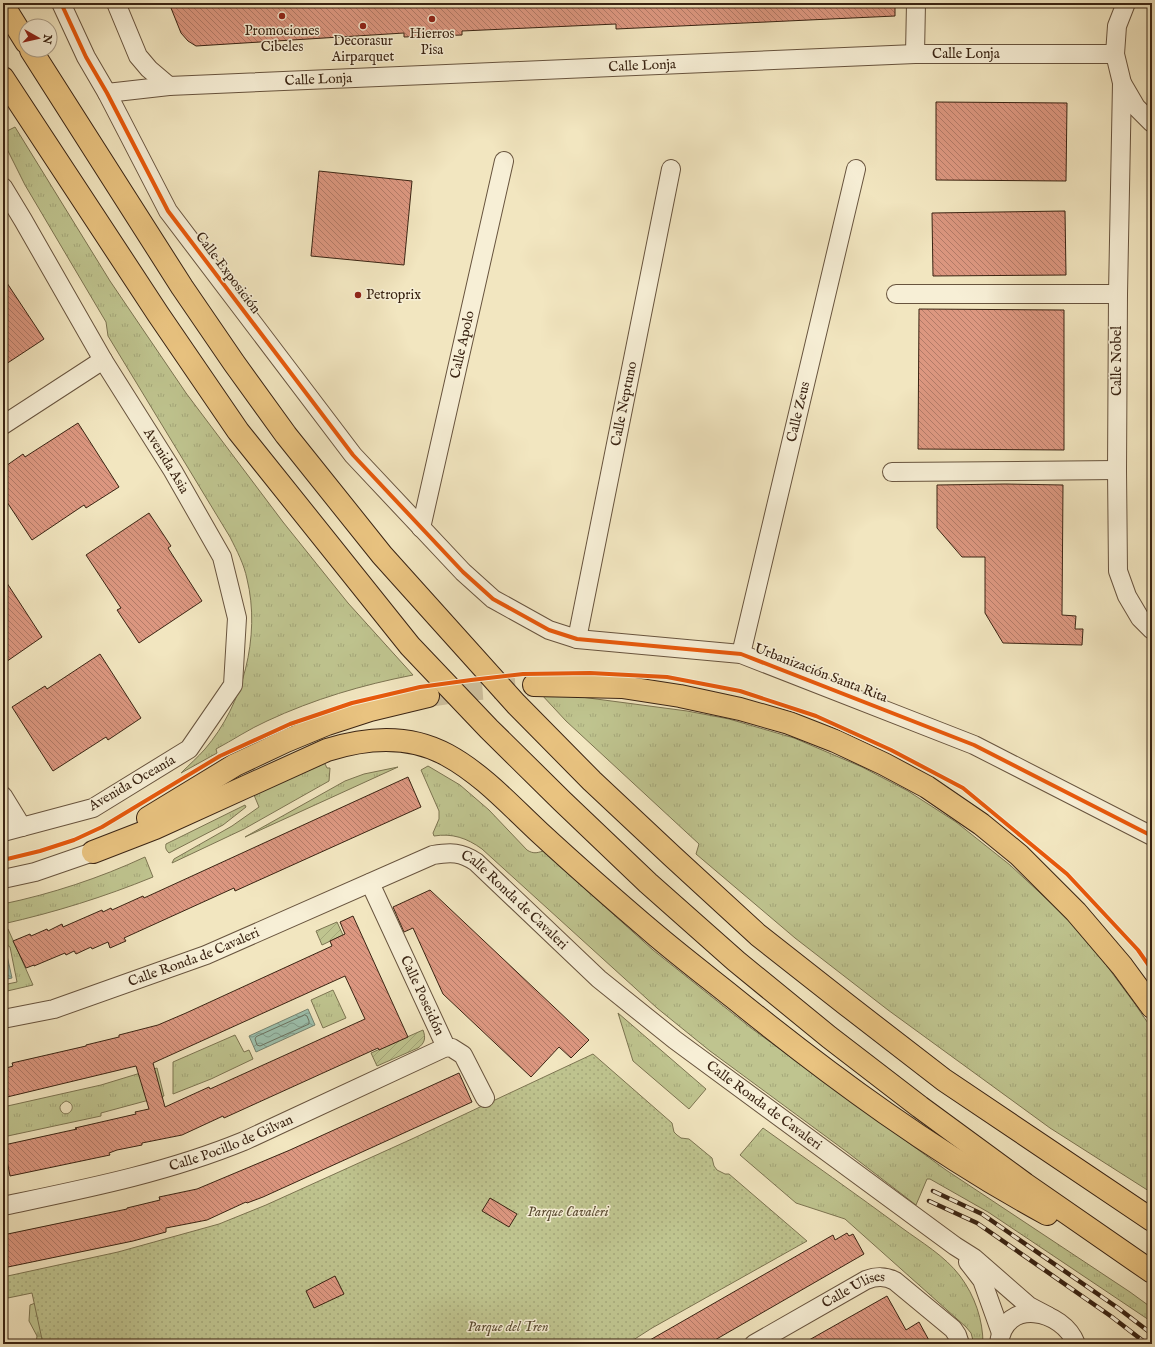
<svg xmlns="http://www.w3.org/2000/svg" width="1155" height="1347" font-family="'IM FELL English',serif">
	<style>
		.grass { fill: url(#grass-tufts); stroke: #7c7451; fill-rule: evenodd }
		.forest { fill: url(#forest-firs); stroke: #7c7451 }
		.park { fill: url(#park-dots); stroke: #7c7451 }
		.garden { fill: url(#garden-furrows); stroke: #7c7451 }
		.water { fill: url(#water-waves); stroke: #75826f }
		.lines { fill: none; stroke-linecap: round; stroke-linejoin: round }
		.shore { stroke: #6b7260; stroke-width: 1 }
		.building { fill: url(#building-back-hatch); stroke: #3a2413; fill-rule: evenodd }
		.major-tunnel { stroke: #cdbf9d; stroke-width: 22; stroke-dasharray: 22 11; stroke-linecap: butt }
		.minor-casing { stroke: #68543e; stroke-width: 20 }
		.major-casing { stroke: #3a2413; stroke-width: 24 }
		.minor { stroke: #f7efd6; stroke-width: 18 }
		.major { stroke: #e9c380; stroke-width: 22 }
		.rail-casing { stroke: #3a2413; stroke-width: 4.5 }
		.rail { stroke: #f7efd6; stroke-width: 3; stroke-dasharray: 9; stroke-linecap: butt }
		.cycleway-casing { stroke: #f7efd6; stroke-width: 6 }
		.cycleway { stroke: #e8590c; stroke-width: 4 }
		.poi-dot { fill: #8f2418; stroke: #f7efd6; stroke-width: 1.5 }
		.labels { text-anchor: middle; dominant-baseline: central; stroke-width: 3; stroke-linejoin: round; paint-order: stroke }
		.poi-label { font-size: 14px; fill: #3a2413; stroke: #f7efd6 }
		.street-label { font-size: 14px; fill: #3a2413; stroke: #f7efd6 }
		.park-label { font-size: 14px; font-style: italic; fill: #5b4c32; stroke: #f7efd6 }
	</style>
	<defs>
		<pattern id="grass-tufts" width="24" height="20" patternUnits="userSpaceOnUse"><rect width="24" height="20" fill="#bfc48f"/><path d="M3 7l-1-3M5 7V3M7 7l1-3M15 17l-1-3M17 17v-4M19 17l1-3" fill="none" stroke="#a5a87a"/></pattern>
		<pattern id="forest-firs" width="22" height="20" patternUnits="userSpaceOnUse"><rect width="22" height="20" fill="#bfc48f"/><path d="M5 1l3.5 6h-7zM16 11l3.5 6h-7z" fill="#a5a87a"/></pattern>
		<pattern id="park-dots" width="8" height="8" patternUnits="userSpaceOnUse"><rect width="8" height="8" fill="#bfc48f"/><path d="M2 2h.1M6 6h.1" fill="none" stroke="#a5a87a" stroke-width="1.8" stroke-linecap="round"/></pattern>
		<pattern id="garden-furrows" width="10" height="10" patternUnits="userSpaceOnUse"><rect width="10" height="10" fill="#bfc48f"/><path d="M-1 1l2-2M0 10L10 0M9 11l2-2" fill="none" stroke="#a5a87a"/></pattern>
		<pattern id="water-waves" width="16" height="10" patternUnits="userSpaceOnUse"><rect width="16" height="10" fill="#9cc0ad"/><path d="M0 5q4-4 8 0t8 0" fill="none" stroke="#809c8c"/></pattern>
		<pattern id="building-back-hatch" width="6" height="6" patternUnits="userSpaceOnUse"><rect width="6" height="6" fill="#dc9780"/><path d="M-1 5l2 2M0 0l6 6M5-1l2 2" fill="none" stroke="#b37b68"/></pattern>
	</defs>
	<rect width="100%" height="100%" fill="#f2e6c0"/>
	<filter id="stains"><feTurbulence type="fractalNoise" baseFrequency=".005" numOctaves="4"/><feColorMatrix values="0 0 0 0 .2 0 0 0 0 .09 0 0 0 0 .02 0 0 0 .5 -.17"/></filter>
	<radialGradient id="worn" r=".72"><stop offset=".6" stop-color="#630" stop-opacity="0"/><stop offset="1" stop-color="#630" stop-opacity=".3"/></radialGradient>
	<!-- grass -->
	<g class="grass">
		<path d="M15,127L110,281L186,393L283,522L348,603L413,675C362,685 314,699 267,721C249,729 233,740 216,749L217,753L181,773C189,765 198,757 205,749C243,705 261,636 247,579C244,564 237,551 230,537L108,336L106,322L25,185L3,141V133Z"/>
		<polygon points="541,694 566,695 687,711 729,719 794,738 862,767 908,791 956,822 1010,865 1081,931 1135,1004 1152,1029 1152,1193 1050,1128 888,1010 795,938 696,854 699,844 566,721"/>
		<polygon points="324,762 327,768 330,768 329,781 244,829 172,863 174,859 232,826 259,807 254,795"/>
		<path d="M428,766L460,785L489,810L527,850C533,854 537,853 543,851L653,950L751,1028L946,1170L1130,1292L1152,1308V1322L988,1212L930,1179H927L916,1205L847,1152L710,1051L657,1008L482,849C467,838 452,833 434,836L433,833L439,819V811L421,770Z"/>
		<polygon points="398,767 245,837 345,781 364,774"/>
		<path d="M245,805L246,807L223,825L169,853C166,850 165,848 166,844Z"/>
		<path d="M145,857L153,877C104,897 56,912 3,924V904C51,894 100,878 145,857Z"/>
		<polygon points="8,929 33,985 3,992 3,985 17,982 10,947 3,942 3,930"/>
		<polygon points="333,990 346,1018 323,1028 311,1000"/>
		<polygon points="618,1013 706,1089 689,1109 633,1061"/>
		<polygon points="235,1035 244,1052 249,1050 253,1059 211,1079 173,1094 173,1062"/>
		<path d="M157,1068L164,1096L101,1113V1116L3,1137V1107L101,1085ZM66,1101C80,1105 67,1120 61,1111C58,1106 62,1103 66,1101Z"/>
		<path d="M763,1128C809,1161 856,1194 902,1228C921,1242 945,1256 960,1276C975,1296 983,1320 983,1344H974L971,1333L966,1327L845,1219L796,1203L740,1155Z"/>
	</g>
	<!-- forest -->
	<polygon class="forest" points="38,1302 62,1344 36,1344 37,1336 29,1321 30,1305"/>
	<!-- park -->
	<polygon class="park" points="593,1054 672,1123 674,1132 677,1135 681,1138 689,1139 712,1158 714,1166 717,1170 725,1174 729,1174 807,1241 652,1328 627,1344 43,1344 32,1293 3,1299 3,1277 118,1252 219,1224 266,1205 414,1138"/>
	<!-- garden -->
	<g class="garden">
		<polygon points="337,922 343,935 322,945 316,931"/>
		<path d="M423,1030C426,1038 425,1043 418,1048L377,1066L371,1053Z"/>
	</g>
	<!-- water -->
	<g class="water">
		<polygon points="6,951 12,978 3,980 3,952"/>
		<polygon points="308,1009 315,1025 256,1052 249,1036"/>
	</g>
	<g class="lines">
		<!-- shore -->
		<polygon class="shore" points="305,1015 307,1016 309,1021 309,1024 260,1046 257,1045 255,1039 256,1037"/>
	</g>
	<!-- building -->
	<g class="building">
		<polygon points="169,3 895,3 895,16 616,29 616,24 462,31 462,35 404,37 404,33 196,46 188,41 181,33"/>
		<polygon points="936,102 1067,103 1066,181 936,180"/>
		<polygon points="319,171 412,181 404,265 311,256"/>
		<polygon points="1065,211 1066,275 933,276 932,213"/>
		<polygon points="3,277 44,339 3,366"/>
		<polygon points="919,309 1064,310 1064,450 918,449"/>
		<polygon points="78,423 119,487 86,508 84,505 32,540 3,496 3,468 23,454 25,457"/>
		<polygon points="1005,484 1063,485 1062,615 1076,616 1075,629 1083,629 1082,645 1003,643 985,613 985,557 962,557 937,528 937,485"/>
		<polygon points="149,513 171,546 168,548 202,601 139,643 117,610 121,608 86,555"/>
		<polygon points="3,577 42,637 3,664"/>
		<polygon points="100,654 141,718 108,740 106,737 53,771 12,707 45,686 47,689"/>
		<polygon points="408,777 421,807 235,891 234,888 124,938 126,941 110,948 108,942 92,949 91,947 76,954 74,951 66,955 65,953 34,966 34,965 26,968 13,941 30,934 31,936 47,929 48,931 62,924 63,927 102,910 103,912 111,908 112,910 143,896 144,898"/>
		<polygon points="430,890 589,1040 571,1058 559,1047 531,1077 443,994 413,928 404,932 393,907"/>
		<path d="M353,916L408,1037L379,1050L378,1048L224,1118L223,1116L182,1135L142,1143V1145L117,1150L109,1153L110,1155L10,1176L4,1145L77,1129L75,1128L136,1114L135,1112L149,1109L136,1066L3,1098V1069L13,1066L12,1063L86,1046V1045L119,1037V1035L158,1025L186,1013L332,946L330,941L345,934L340,922ZM345,976L365,1019L210,1089L209,1087L165,1107L153,1063Z"/>
		<polygon points="459,1073 472,1102 263,1197 247,1203 246,1202 207,1220 166,1228 166,1232 133,1241 3,1268 3,1235 127,1209 127,1208 160,1200 159,1197 197,1189 290,1150"/>
		<polygon points="490,1198 517,1214 509,1227 482,1211"/>
		<polygon points="847,1233 849,1236 853,1234 864,1254 708,1344 643,1344 833,1235 835,1240"/>
		<polygon points="335,1276 344,1294 314,1308 306,1291"/>
		<polygon points="887,1296 906,1330 919,1322 931,1344 802,1344"/>
	</g>
	<g class="lines">
		<!-- major-tunnel -->
		<polyline class="major-tunnel" points="428,696 478,689 534,685"/>
		<defs>
			<g id="minor">
				<polyline points="61,3 86,57 107,93 168,211 353,455 463,572 493,599 549,630 577,639 741,654 974,745 1152,836"/>
				<polyline points="116,3 138,56 149,69 169,86"/>
				<polyline points="1126,3 1117,26 1115,54 1122,83 1136,107 1152,123"/>
				<polyline points="915,54 916,3"/>
				<polyline points="1122,83 1118,294 1117,470 1118,571 1127,596 1140,618 1152,630"/>
				<path id="s1" d="M107,93L169,86L915,54H1115"/>
				<path id="s2" d="M3,187L23,220L103,360L173,471L222,557L237,618L233,685L189,749L93,808L3,832"/>
				<polyline points="896,294 1118,294"/>
				<polyline points="3,425 103,360"/>
				<polyline points="892,472 1117,470"/>
				<path id="s3" d="M421,528L504,161"/>
				<path id="s4" d="M577,639L671,169"/>
				<path id="s5" d="M741,654L856,169"/>
				<polyline points="3,796 22,827"/>
				<polyline points="3,879 35,872 93,852"/>
				<path id="s6" d="M370,883L446,1047L452,1048L463,1055L485,1098"/>
				<path id="s7" d="M3,1019L54,1009L206,955L433,855C451,852 461,852 476,862L599,979L675,1040L955,1246L974,1258L1029,1306L1048,1316"/>
				<path id="s8" d="M3,1206C84,1189 166,1173 244,1141L446,1047"/>
				<polyline points="968,1262 982,1280 1001,1333"/>
				<path id="s9" d="M754,1344L866,1280C877,1276 885,1276 895,1281L953,1329L957,1335L960,1344"/>
				<path d="M999,1344C1004,1297 1063,1309 1076,1344"/>
			</g>
			<g id="major">
				<polyline points="3,5 26,42"/>
				<polyline points="31,50 182,287 234,363 286,435 382,555 516,704 592,781 672,856 758,935 847,1005 944,1080 1152,1220"/>
				<polyline points="3,78 158,314 238,431 410,646 489,729 562,801 648,883 736,961 829,1037 920,1107 1025,1184 1152,1272"/>
				<polyline points="534,685 622,687 680,696 740,709 789,723 835,741 884,764 927,787 981,824 1019,855 1076,912 1122,966 1152,1007"/>
				<polyline points="148,818 235,765 286,741 327,724 370,710 428,696"/>
				<path d="M93,852L155,828L327,750C368,737 409,734 447,755C482,774 510,805 539,832C578,868 618,903 658,937C683,958 709,978 734,998C833,1078 935,1153 1047,1214"/>
			</g>
		</defs>
		<!-- minor casing -->
		<use href="#minor" class="minor-casing"/>
		<!-- major casing -->
		<use href="#major" class="major-casing"/>
		<!-- minor -->
		<use href="#minor" class="minor"/>
		<!-- major -->
		<use href="#major" class="major"/>
		<defs>
			<g id="rail">
				<polyline points="933,1191 982,1214 1118,1308 1152,1334"/>
				<polyline points="929,1201 977,1223 1112,1317 1147,1344"/>
			</g>
		</defs>
		<!-- rail casing -->
		<use href="#rail" class="rail-casing"/>
		<!-- rail -->
		<use href="#rail" class="rail"/>
		<defs>
			<g id="cycleway">
				<polyline points="61,3 86,57 107,93 168,211 353,455 463,572 493,599 549,630 577,639 741,654 974,745 1152,836"/>
				<polyline points="3,860 40,851 74,840 102,827 220,756 290,724 352,703 420,687 471,680 523,674 590,673 667,677 740,691 816,716 891,750 963,788 1067,874 1138,950 1152,970"/>
			</g>
		</defs>
		<!-- cycleway casing -->
		<use href="#cycleway" class="cycleway-casing"/>
		<!-- cycleway -->
		<use href="#cycleway" class="cycleway"/>
	</g>
	<!-- markers -->
	<g class="poi-dot">
		<circle cx="282" cy="16" r="4"/>
		<circle cx="432" cy="19" r="4"/>
		<circle cx="363" cy="26" r="4"/>
		<circle cx="358" cy="295" r="4"/>
	</g>
	<g class="labels">
		<!-- poi labels -->
		<g class="poi-label">
			<text x="282" y="31">Promociones<tspan x="282" dy="16">Cibeles</tspan></text>
			<text x="432" y="34">Hierros<tspan x="432" dy="16">Pisa</tspan></text>
			<text x="363" y="41">Decorasur<tspan x="363" dy="16">Airparquet</tspan></text>
			<text x="366" y="295" text-anchor="start">Petroprix</text>
		</g>
		<!-- street labels -->
		<g class="street-label">
			<text stroke="none"><textPath href="#s1" startOffset="860">Calle Lonja</textPath></text>
			<text stroke="none"><textPath href="#s1" startOffset="536">Calle Lonja</textPath></text>
			<text stroke="none"><textPath href="#s1" startOffset="212">Calle Lonja</textPath></text>
			<text transform="translate(228 273) rotate(53)">Calle Exposición</text>
			<text stroke="none"><textPath href="#s3" startOffset="188">Calle Apolo</textPath></text>
			<text transform="translate(1117 361) rotate(-90)">Calle Nobel</text>
			<text stroke="none"><textPath href="#s4" startOffset="240">Calle Neptuno</textPath></text>
			<text stroke="none"><textPath href="#s5" startOffset="249">Calle Zeus</textPath></text>
			<text stroke="none"><textPath href="#s2" startOffset="319">Avenida Asia</textPath></text>
			<text transform="translate(821 673) rotate(21)">Urbanización Santa Rita</text>
			<text transform="translate(132 783) rotate(-30)">Avenida Oceanía</text>
			<text stroke="none"><textPath href="#s7" startOffset="560">Calle Ronda de Cavaleri</textPath></text>
			<text stroke="none"><textPath href="#s7" startOffset="201">Calle Ronda de Cavaleri</textPath></text>
			<text stroke="none"><textPath href="#s6" startOffset="124">Calle Poseidón</textPath></text>
			<text stroke="none"><textPath href="#s7" startOffset="884">Calle Ronda de Cavaleri</textPath></text>
			<text stroke="none"><textPath href="#s8" startOffset="237">Calle Pocillo de Gilvan</textPath></text>
			<text stroke="none"><textPath href="#s9" startOffset="114">Calle Ulises</textPath></text>
		</g>
		<!-- park labels -->
		<g class="park-label">
			<text x="568" y="1212">Parque Cavaleri</text>
			<text x="508" y="1327">Parque del Tren</text>
		</g>
	</g>
	<!-- margin -->
	<rect width="1155" height="1347" fill="none" stroke="#f2e6c0" stroke-width="16"/>
	<rect x="4" y="4" width="1147" height="1339" fill="none" stroke="#3a2413" stroke-width="2"/>
	<rect x="8" y="8" width="1139" height="1331" fill="none" stroke="#3a2413"/>
	<!-- north arrow -->
	<g transform="translate(38 38) rotate(98)"><circle r="19" fill="#f7efd6" stroke="#ab9e88"/>
	<path d="M0-3L7 15L0 10L-7 15Z" fill="#8f2418"/>
	<text y="-6" font-size="11" font-weight="bold" text-anchor="middle" fill="#3a2413">N</text>
	</g>
	<rect width="100%" height="100%" filter="url(#stains)"/>
	<rect width="100%" height="100%" fill="url(#worn)"/>
</svg>
